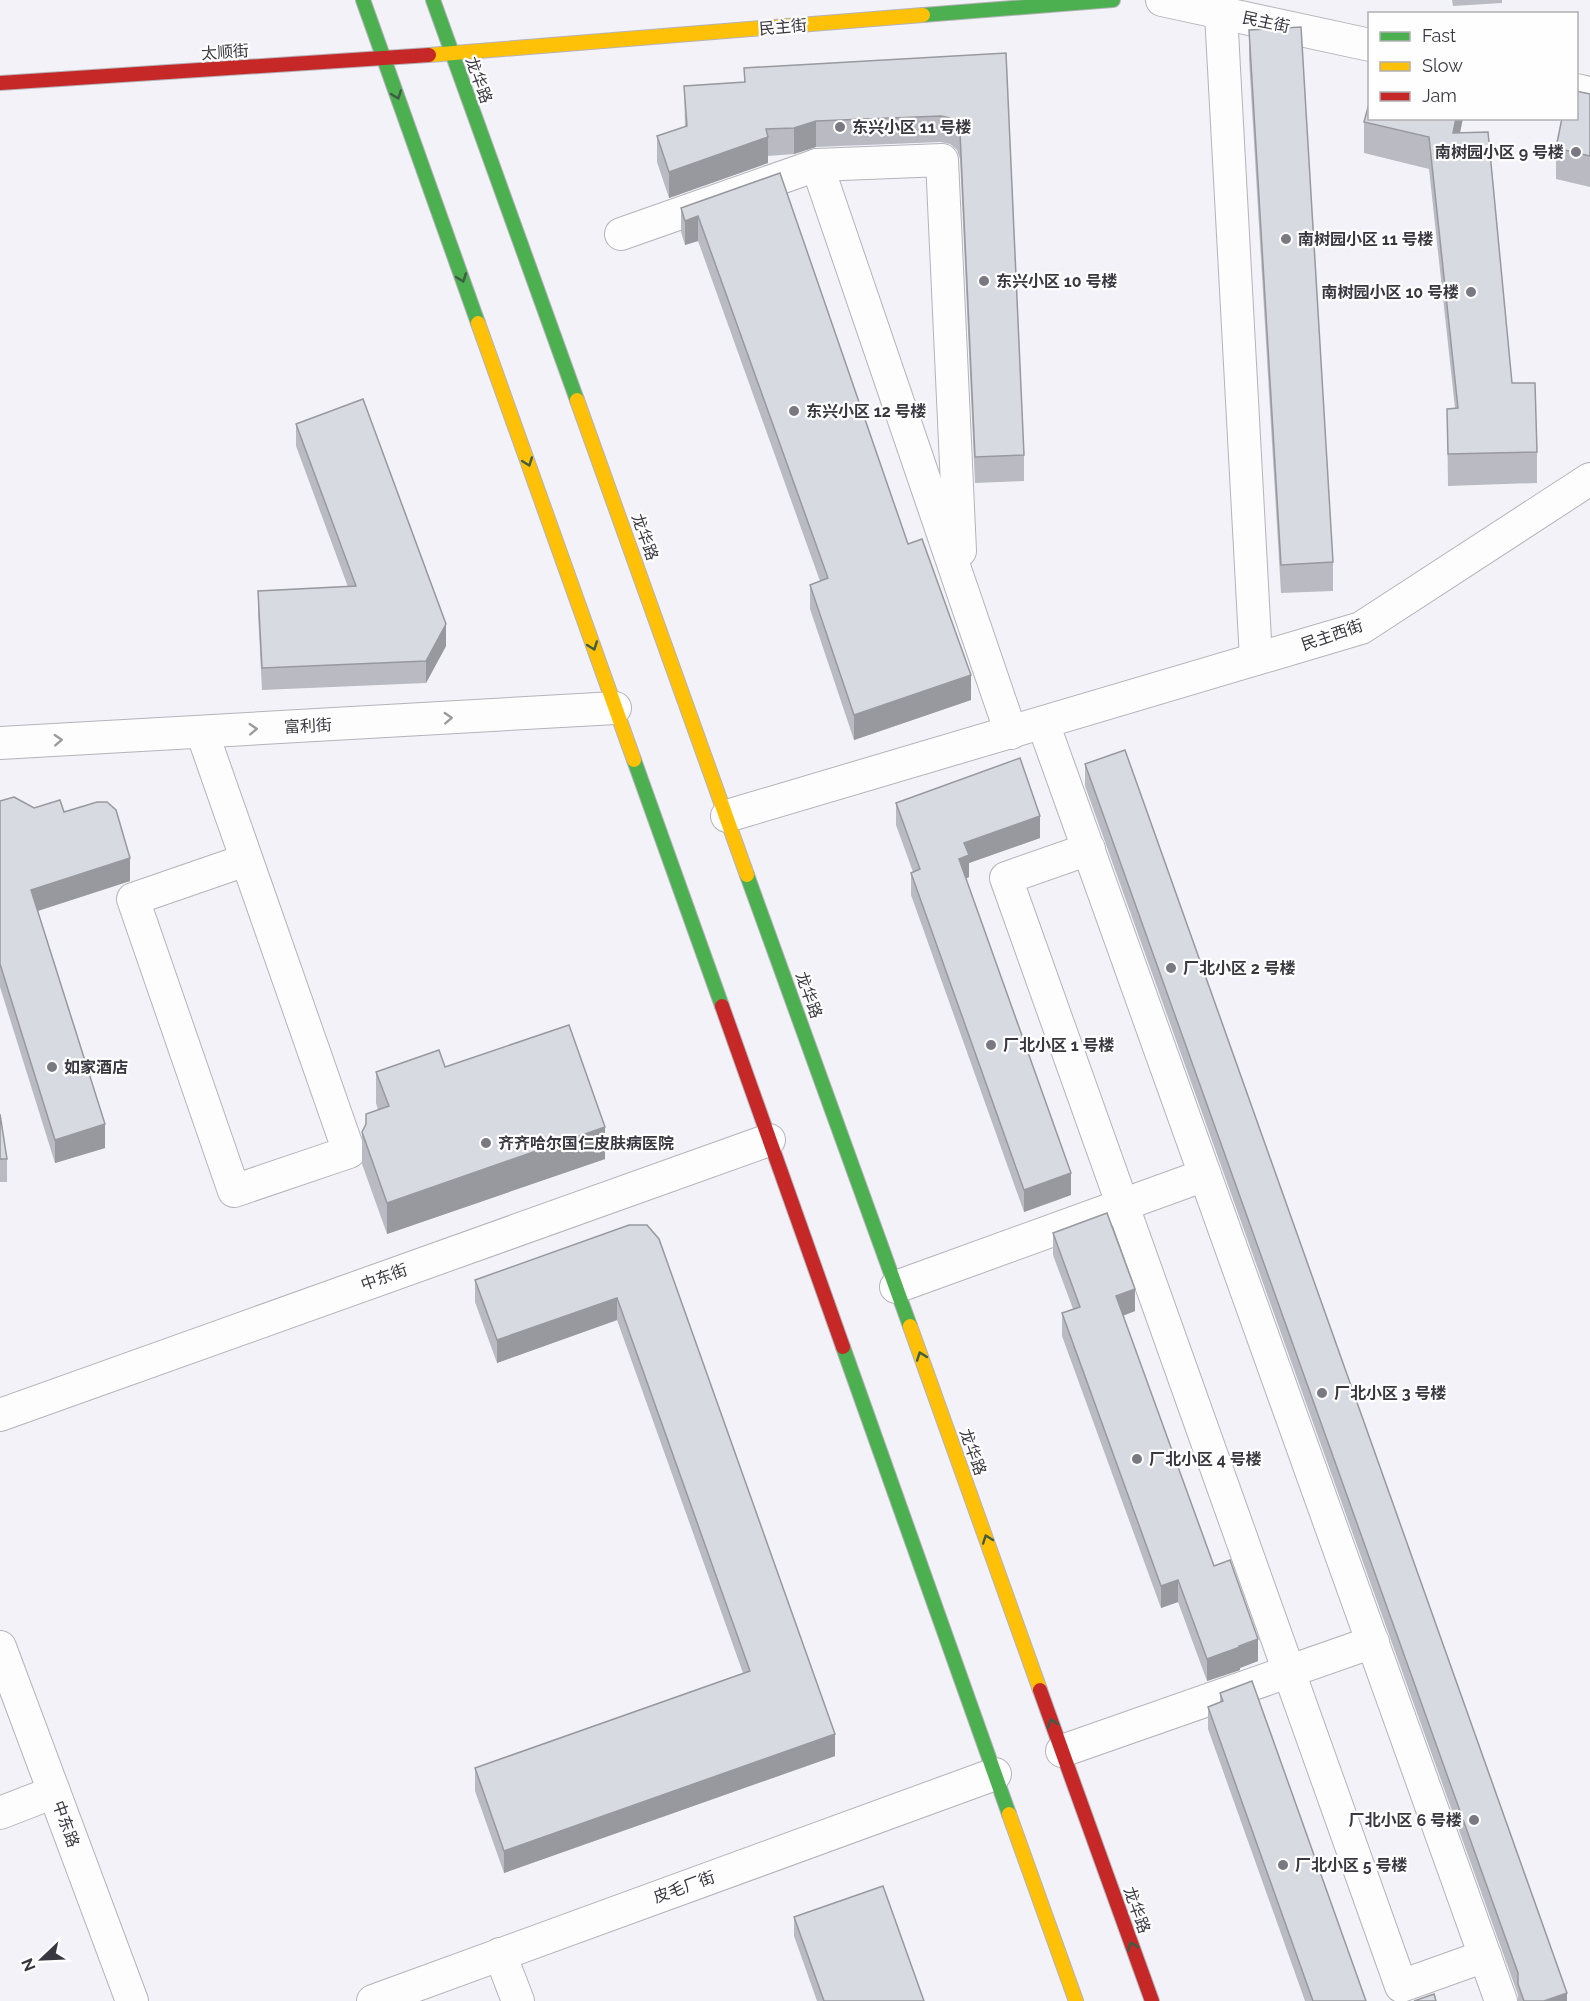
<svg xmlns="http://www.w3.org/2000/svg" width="1590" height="2001" font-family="Raleway,'Noto Sans SC',sans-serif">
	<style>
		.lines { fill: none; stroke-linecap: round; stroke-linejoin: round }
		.street-casing { stroke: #b4b3b9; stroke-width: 34 }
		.fast-casing { stroke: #b4b3b9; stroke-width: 16 }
		.slow-casing { stroke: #b4b3b9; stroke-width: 16 }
		.jam-casing { stroke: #b4b3b9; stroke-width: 16 }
		.street { stroke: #fdfdfe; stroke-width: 32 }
		.fast { stroke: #4caf50; stroke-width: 14 }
		.slow { stroke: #ffc107; stroke-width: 14 }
		.jam { stroke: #c62828; stroke-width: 14 }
		.wall { fill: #babbc2 }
		.shaded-wall { fill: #97999e }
		.building { fill: #d8dae1; stroke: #97999e; stroke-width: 1.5 }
		.oneway { stroke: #3f5c45 }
		.oneway2 { stroke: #9b9a9f }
		.poi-dot { fill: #7a7981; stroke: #fefefe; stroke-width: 2 }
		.labels { text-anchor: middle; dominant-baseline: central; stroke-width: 4.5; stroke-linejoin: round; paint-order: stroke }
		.street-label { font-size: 16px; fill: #393840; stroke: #fefefe }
		.poi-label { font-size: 16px; font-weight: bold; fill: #393840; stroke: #fefefe; text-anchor: start }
	</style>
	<rect width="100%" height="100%" fill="#f3f2f9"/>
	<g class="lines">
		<defs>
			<g id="street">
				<polyline points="1162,0 1370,45"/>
				<polyline points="1221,13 1256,659"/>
				<polyline points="1576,90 1590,93"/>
				<polyline points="817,165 942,160 960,551"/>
				<polyline points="621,234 817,165 1011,733"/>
				<polyline points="1043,723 1501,2001"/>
				<polyline points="202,732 349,1152 234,1191 133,899 246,860"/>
				<polyline points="0,743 615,708"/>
				<polyline points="727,816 1361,628 1590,479"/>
				<polyline points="1089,849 1006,878 1401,1986 1485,1956"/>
				<polyline points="896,1287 1205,1175"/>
				<polyline points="0,1415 769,1140"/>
				<polyline points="0,1647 132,2001"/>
				<polyline points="1062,1751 1373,1642"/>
				<polyline points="0,1813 54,1792"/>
				<polyline points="500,1954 518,2001"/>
				<polyline points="373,2001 995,1774"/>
			</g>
			<g id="fast">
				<polyline points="363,0 478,323"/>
				<polyline points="433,0 577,400"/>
				<polyline points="923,15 1113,0"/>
				<polyline points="634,760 722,1006"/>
				<polyline points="747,875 910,1326"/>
				<polyline points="843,1347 1009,1814"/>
			</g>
			<g id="slow">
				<polyline points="429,55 923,15"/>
				<polyline points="478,323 634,760"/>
				<polyline points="577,400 747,875"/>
				<polyline points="910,1326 1040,1690"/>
				<polyline points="1009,1814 1076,2001"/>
			</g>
			<g id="jam">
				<polyline points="0,83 429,55"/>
				<polyline points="722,1006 843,1347"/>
				<polyline points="1040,1690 1152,2001"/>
			</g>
		</defs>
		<!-- street casing -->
		<use href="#street" class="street-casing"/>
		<!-- fast casing -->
		<use href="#fast" class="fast-casing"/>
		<!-- slow casing -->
		<use href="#slow" class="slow-casing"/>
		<!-- jam casing -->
		<use href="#jam" class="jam-casing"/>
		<!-- street -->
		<use href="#street" class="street"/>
		<!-- fast -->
		<use href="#fast" class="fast"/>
		<!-- slow -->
		<use href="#slow" class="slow"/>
		<!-- jam -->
		<use href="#jam" class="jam"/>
	</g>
	<!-- wall -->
	<g class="wall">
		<polygon points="1452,0 1502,0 1502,3 1453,6"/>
		<polygon points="1249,30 1333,562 1333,591 1281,593 1249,59"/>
		<polygon points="1006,53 1024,455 1024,481 975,483 960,159 957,150 950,144 941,142 816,147 794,154 768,156 768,163 669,198 657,162 657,136 685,127 684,86 744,82 744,68"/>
		<polygon points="1590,94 1590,187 1556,179 1556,148"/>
		<polygon points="1370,118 1463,118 1460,133 1512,383 1537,452 1537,483 1448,486 1447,409 1455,408 1429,169 1364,153 1364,122"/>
		<polygon points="780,173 908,544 971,700 854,740 810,609 810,585 820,581 698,241 685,245 681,232 681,208"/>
		<polygon points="296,424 446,646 426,683 262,690 258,613 258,591 348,587 296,446"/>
		<polygon points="1085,764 1567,2001 1518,2001 1518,1995 1085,786"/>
		<polygon points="0,801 34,808 64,812 130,881 38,911 105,1148 55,1163 0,987"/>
		<polygon points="896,803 1040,838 969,863 969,877 966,879 1071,1195 1024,1212 911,895 911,873 913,872 896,825"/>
		<polygon points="445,1067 605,1159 387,1234 362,1164 362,1132 366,1126 366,1114 378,1110 376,1103 376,1072"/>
		<polygon points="0,1114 7,1159 7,1182 0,1182"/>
		<polygon points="629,1225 835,1756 504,1873 475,1791 475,1768 743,1673 617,1320 497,1363 475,1302 475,1280"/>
		<polygon points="1053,1233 1135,1311 1123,1316 1214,1566 1258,1661 1240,1668 1240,1670 1207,1681 1178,1602 1161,1608 1062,1336 1062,1313 1073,1309 1053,1255"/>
		<polygon points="1220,1693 1366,2001 1305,2001 1208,1729 1208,1707 1220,1703"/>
		<polygon points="794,1917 924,2001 817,2001 794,1936"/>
	</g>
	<!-- shaded-wall -->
	<g class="shaded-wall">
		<polygon points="1456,118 1463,118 1453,165 1453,133"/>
		<polygon points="816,121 816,147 794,154 794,128"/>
		<polygon points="768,137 768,163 669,198 669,172"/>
		<polygon points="698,216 698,241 685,245 685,221"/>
		<polygon points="446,624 446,646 426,683 426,661"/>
		<polygon points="971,675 971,700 854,740 854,715"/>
		<polygon points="1040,816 1040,838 969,863 969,877 959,881 959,859 964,843"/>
		<polygon points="130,858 130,881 31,913 31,890"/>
		<polygon points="105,1124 105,1148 55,1163 55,1140"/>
		<polygon points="605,1127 605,1159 387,1234 387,1203"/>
		<polygon points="1071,1173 1071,1195 1024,1212 1024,1190"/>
		<polygon points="1135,1289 1135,1311 1116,1318 1116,1296"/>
		<polygon points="617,1298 617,1320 497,1363 497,1340"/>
		<polygon points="1178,1580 1178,1602 1161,1608 1161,1586"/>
		<polygon points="1258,1639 1258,1661 1240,1668 1240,1670 1207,1681 1207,1659"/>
		<polygon points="835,1734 835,1756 504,1873 504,1851"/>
		<polygon points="1567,1993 1567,2001 1544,2001"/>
	</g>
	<!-- building -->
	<g class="building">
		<polygon points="1301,27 1333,562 1281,565 1249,30"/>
		<polygon points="1006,53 1024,455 975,457 960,133 957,124 950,118 941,116 816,121 794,128 766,129 768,137 669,172 657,136 687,126 684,86 745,82 744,68"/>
		<polygon points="1576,91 1590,94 1590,156 1556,148 1562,118 1576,118"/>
		<polygon points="1370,100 1370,118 1456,118 1453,133 1488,132 1512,383 1535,383 1537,452 1448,454 1447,409 1458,408 1429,137 1364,122"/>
		<polygon points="780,173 908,544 922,539 971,675 854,715 810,585 828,578 698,216 685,221 681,208"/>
		<polygon points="363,399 446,624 426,661 262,668 258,591 356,586 296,424"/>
		<polygon points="1125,750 1567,1993 1544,2001 1524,2001 1518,1984 1518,1973 1085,764"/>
		<polygon points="1020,758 1040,816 964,843 969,855 959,859 1071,1173 1024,1190 911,873 920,869 896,803"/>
		<polygon points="14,797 34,808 60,800 64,812 97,802 107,802 116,810 130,858 31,890 105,1124 55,1140 0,964 0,801"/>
		<polygon points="569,1025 605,1127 387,1203 362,1132 366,1124 366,1114 389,1106 376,1072 439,1050 445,1067"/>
		<polygon points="0,1114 7,1159 0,1159"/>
		<polygon points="1107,1213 1135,1289 1116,1296 1214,1566 1230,1560 1258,1639 1239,1646 1240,1647 1207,1659 1178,1580 1161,1586 1062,1313 1080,1307 1053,1233"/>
		<polygon points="629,1225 647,1225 659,1239 835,1734 504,1851 475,1768 750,1671 617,1298 497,1340 475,1280"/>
		<polygon points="1252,1681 1366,2001 1313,2001 1208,1707 1223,1701 1220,1693"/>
		<polygon points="883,1886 924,2001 824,2001 794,1917"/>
		<polygon points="1434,1994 1436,2001 1414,2001"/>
	</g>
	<!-- one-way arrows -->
	<defs><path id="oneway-chevron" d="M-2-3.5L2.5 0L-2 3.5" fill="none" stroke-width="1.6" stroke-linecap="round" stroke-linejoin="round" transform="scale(1.5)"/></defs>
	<g class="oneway">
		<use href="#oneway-chevron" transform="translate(397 95) rotate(70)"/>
		<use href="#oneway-chevron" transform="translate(462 278) rotate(70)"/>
		<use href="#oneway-chevron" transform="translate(528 462) rotate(70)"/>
		<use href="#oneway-chevron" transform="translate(593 646) rotate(70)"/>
		<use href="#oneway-chevron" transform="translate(921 1356) rotate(-110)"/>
		<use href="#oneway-chevron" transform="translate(987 1539) rotate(-110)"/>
		<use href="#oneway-chevron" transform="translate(1052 1723) rotate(-110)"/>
		<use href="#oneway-chevron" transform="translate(1132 1946) rotate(-110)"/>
	</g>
	<g class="oneway2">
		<use href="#oneway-chevron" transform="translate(448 718) rotate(-3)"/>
		<use href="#oneway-chevron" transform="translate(253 729) rotate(-3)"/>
		<use href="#oneway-chevron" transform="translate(58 740) rotate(-3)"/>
	</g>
	<!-- markers -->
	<g class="poi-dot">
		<circle cx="840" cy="127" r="6"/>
		<circle cx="1576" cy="152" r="6"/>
		<circle cx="1286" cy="239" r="6"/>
		<circle cx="984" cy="281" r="6"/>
		<circle cx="1471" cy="292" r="6"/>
		<circle cx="794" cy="411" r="6"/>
		<circle cx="1171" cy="968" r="6"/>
		<circle cx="991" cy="1045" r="6"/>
		<circle cx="52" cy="1067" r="6"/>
		<circle cx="486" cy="1143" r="6"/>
		<circle cx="1322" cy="1393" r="6"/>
		<circle cx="1137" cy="1459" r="6"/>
		<circle cx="1474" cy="1820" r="6"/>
		<circle cx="1283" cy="1865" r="6"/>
	</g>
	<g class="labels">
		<!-- street labels -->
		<g class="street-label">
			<text transform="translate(1266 22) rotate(12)">民主街</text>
			<text transform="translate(783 27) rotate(-5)">民主街</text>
			<text transform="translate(225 52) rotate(-4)">太顺街</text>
			<text transform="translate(479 80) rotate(70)">龙华路</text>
			<text transform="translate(645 537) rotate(70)">龙华路</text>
			<text transform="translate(1332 635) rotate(-19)">民主西街</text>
			<text transform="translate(308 726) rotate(-3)">富利街</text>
			<text transform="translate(809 995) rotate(70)">龙华路</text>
			<text transform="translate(384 1277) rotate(-20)">中东街</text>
			<text transform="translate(973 1452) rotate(70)">龙华路</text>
			<text transform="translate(66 1824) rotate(70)">中东路</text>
			<text transform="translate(684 1887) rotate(-20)">皮毛厂街</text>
			<text transform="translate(1137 1910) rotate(70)">龙华路</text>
		</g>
		<!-- poi labels -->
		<g class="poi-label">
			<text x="852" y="127">东兴小区 11 号楼</text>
			<text x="1564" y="152" text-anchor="end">南树园小区 9 号楼</text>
			<text x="1298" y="239">南树园小区 11 号楼</text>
			<text x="996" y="281">东兴小区 10 号楼</text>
			<text x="1459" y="292" text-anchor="end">南树园小区 10 号楼</text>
			<text x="806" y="411">东兴小区 12 号楼</text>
			<text x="1183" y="968">厂北小区 2 号楼</text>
			<text x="1003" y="1045">厂北小区 1 号楼</text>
			<text x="64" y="1067">如家酒店</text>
			<text x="498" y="1143">齐齐哈尔国仁皮肤病医院</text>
			<text x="1334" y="1393">厂北小区 3 号楼</text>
			<text x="1149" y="1459">厂北小区 4 号楼</text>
			<text x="1462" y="1820" text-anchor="end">厂北小区 6 号楼</text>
			<text x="1295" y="1865">厂北小区 5 号楼</text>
		</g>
	</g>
	<!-- legend -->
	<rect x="1368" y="12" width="210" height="108" fill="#fefefe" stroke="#afafb2" stroke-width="1.5"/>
	<rect x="1380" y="32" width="30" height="9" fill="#4caf50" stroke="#afafb2" stroke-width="1.5"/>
	<text x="1422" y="42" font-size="18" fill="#393840">Fast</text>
	<rect x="1380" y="62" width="30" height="9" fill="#ffc107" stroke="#afafb2" stroke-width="1.5"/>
	<text x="1422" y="72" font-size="18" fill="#393840">Slow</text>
	<rect x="1380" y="92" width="30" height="9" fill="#c62828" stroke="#afafb2" stroke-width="1.5"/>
	<text x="1422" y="102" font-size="18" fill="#393840">Jam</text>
	<!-- north arrow -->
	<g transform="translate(42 1959) rotate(247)" stroke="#fefefe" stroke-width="4.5" paint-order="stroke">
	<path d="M0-4.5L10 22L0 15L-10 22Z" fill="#393840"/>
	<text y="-9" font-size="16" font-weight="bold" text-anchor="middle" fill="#393840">N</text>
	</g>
</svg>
